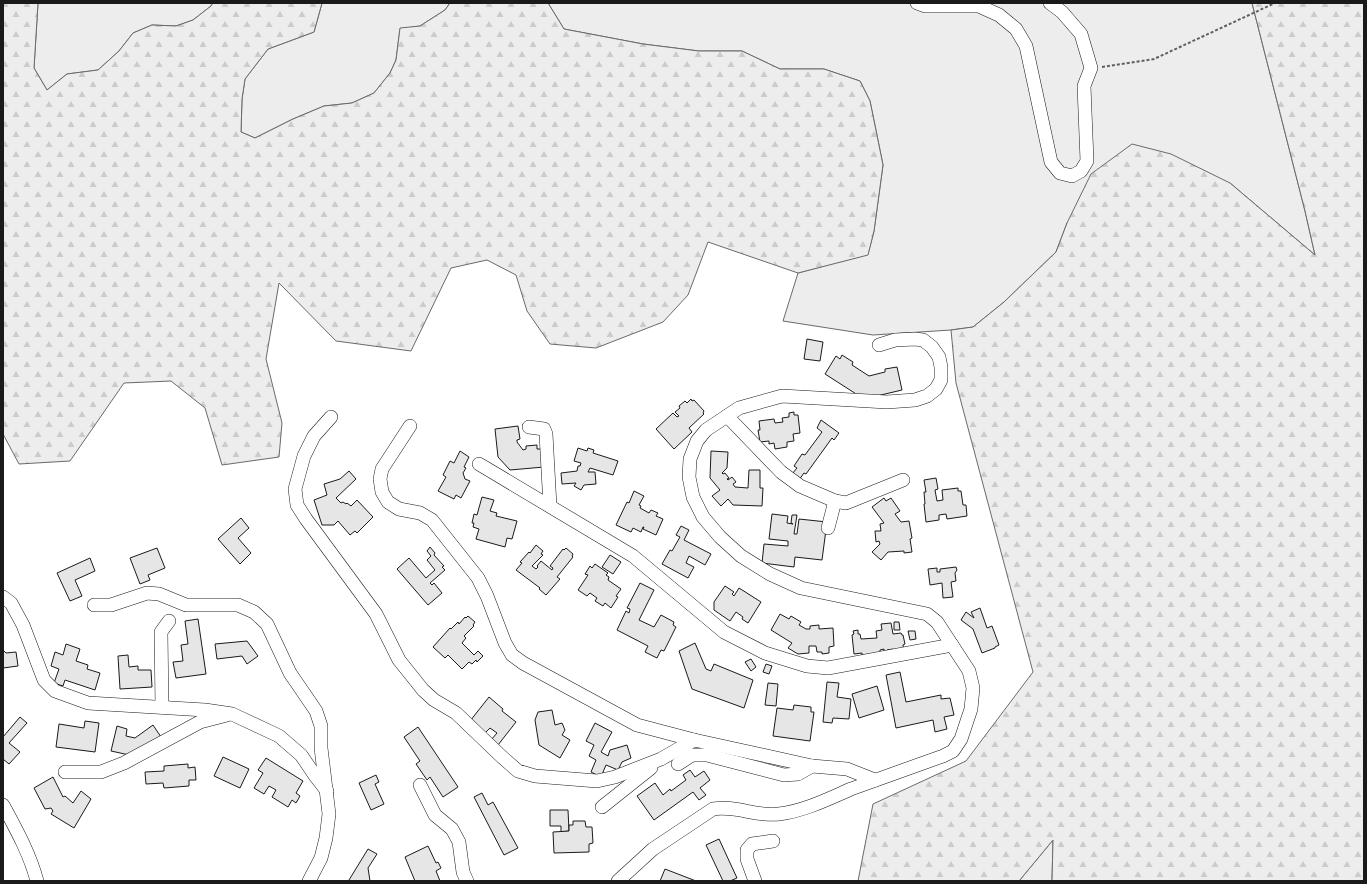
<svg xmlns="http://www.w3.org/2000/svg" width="1367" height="884" font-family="'Fira Sans',sans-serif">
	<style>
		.built { fill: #ededed; stroke: #6a6a6a }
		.forest { fill: url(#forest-firs); stroke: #6a6a6a }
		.building { fill: #e6e6e6; stroke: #1a1a1a }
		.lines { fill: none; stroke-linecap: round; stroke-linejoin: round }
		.minor-casing { stroke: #1a1a1a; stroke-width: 14 }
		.path { stroke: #5f5f5f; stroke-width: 2; stroke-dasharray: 3 2; stroke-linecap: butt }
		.minor { stroke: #fff; stroke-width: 13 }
	</style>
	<defs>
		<pattern id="forest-firs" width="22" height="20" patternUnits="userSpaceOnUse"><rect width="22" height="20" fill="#ededed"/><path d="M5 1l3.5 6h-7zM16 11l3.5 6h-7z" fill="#cbcbcb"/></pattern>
	</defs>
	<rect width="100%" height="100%" fill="#fff"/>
	<!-- built -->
	<g class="built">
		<polygon points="38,3 213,3 211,6 193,20 176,26 152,25 133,33 119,51 98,70 67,74 47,90 34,68"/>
		<polygon points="322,3 450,3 445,10 420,26 400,29 396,60 390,73 374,93 352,103 324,106 293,119 255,138 241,132 242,99 245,79 268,49 314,32"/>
		<polygon points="548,3 1252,3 1305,211 1315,255 1230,183 1067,223 1056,252 1004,302 973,327 951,330 873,335 783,321 798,273 868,254 874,231 883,165 870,101 860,81 824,69 780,69 742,51 699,51 643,44 564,29"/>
		<polygon points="1053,840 1052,881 1019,881"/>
	</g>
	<!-- forest -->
	<g class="forest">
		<polygon points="3,3 38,3 34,68 47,90 67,74 98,70 119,51 133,33 152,25 176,26 193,20 211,6 213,3 322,3 314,32 268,49 245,79 242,99 241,132 255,138 293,119 324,106 352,103 374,93 390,73 396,60 400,28 420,26 445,10 450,3 548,3 564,29 643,44 699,51 742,51 780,69 824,69 860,81 870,101 883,165 874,231 868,255 798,273 708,242 688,295 663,322 596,348 550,344 527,311 516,275 487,260 451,268 411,351 336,341 279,283 266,359 282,423 279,457 222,465 205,408 171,381 124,383 70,461 19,464 3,434"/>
		<polygon points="1252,3 1364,3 1364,881 1052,881 1053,840 1019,881 858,881 873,804 966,761 1033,672 956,383 951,330 973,327 1004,302 1056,252 1067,223 1091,174 1132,144 1171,154 1230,183 1315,255 1305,211"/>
	</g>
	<!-- building -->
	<g class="building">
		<polygon points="807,339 823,342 820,361 804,359"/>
		<polygon points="842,355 853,362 852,365 869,376 885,372 885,369 897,367 902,390 864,399 825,374 836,356 840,359"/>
		<polygon points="691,399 692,401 694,400 704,411 703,413 704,414 689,428 692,432 674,449 656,429 673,413 677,417 679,416 675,412 680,408 679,406 685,401 687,403"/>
		<polygon points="794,412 794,415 798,415 800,433 793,434 794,441 787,442 787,447 775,449 774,443 769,444 769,441 760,442 758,430 760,430 759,421 774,419 775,423 783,422 782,418 789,417 789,413"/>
		<polygon points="821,420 839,433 834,440 832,438 806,474 804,473 799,480 792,474 797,468 794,466 802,454 805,455 822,432 817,428"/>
		<polygon points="518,426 520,439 517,440 517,442 523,450 526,449 526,446 537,445 537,449 542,449 544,467 510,470 498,457 495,429"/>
		<polygon points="578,448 587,451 588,448 594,450 593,453 618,461 613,475 590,468 588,472 595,472 596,484 584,485 581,490 574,486 576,483 562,484 561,473 577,471 578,466 580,466 581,463 574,461"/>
		<polygon points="460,451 469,457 464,467 466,468 463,473 465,479 470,481 461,498 456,495 454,499 438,491 446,477 443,475 450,461 454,463"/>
		<polygon points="711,451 728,452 727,468 722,473 723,474 725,473 729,478 727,479 728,480 732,477 736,482 733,484 735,487 748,488 749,470 760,470 760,488 763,488 762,506 733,505 728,499 721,506 712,496 720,490 710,478"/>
		<polygon points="349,471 356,479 336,498 341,503 343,502 346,504 347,503 351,506 357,500 373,517 357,533 355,531 350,535 338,521 334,525 322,525 314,500 327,495 324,484 340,479"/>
		<polygon points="936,478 938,489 935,490 937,501 943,500 942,490 958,488 958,491 961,491 963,505 966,505 967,516 947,519 946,514 939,515 939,520 926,522 924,504 925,504 924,492 926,492 924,480"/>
		<polygon points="634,491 644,496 639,505 641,506 640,508 649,513 651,510 658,513 656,516 663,519 656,535 643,529 644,527 643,527 641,532 633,528 631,532 616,525 627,502 629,503"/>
		<polygon points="482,497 494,500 490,511 497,513 496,516 517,521 512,539 507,538 505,547 476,539 479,529 473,527 474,523 472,523 474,514 477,515"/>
		<polygon points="884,498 886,501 891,498 900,511 895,514 901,522 909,521 912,538 910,539 912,552 904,553 904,551 888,552 881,560 872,552 880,544 879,541 876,542 875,531 881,531 880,524 884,523 872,507"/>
		<polygon points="772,514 788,516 787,523 793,524 791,523 792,515 797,515 794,534 797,534 799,519 827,522 822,560 795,557 794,567 762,563 764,544 788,546 788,541 769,539"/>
		<polygon points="241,518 249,528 238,538 251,553 240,564 218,539"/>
		<polygon points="681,526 689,530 684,540 711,554 705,565 689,556 686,563 694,567 688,578 662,564 670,550 672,551 680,537 676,535"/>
		<polygon points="536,545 543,551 541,554 543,555 532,566 536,569 538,567 537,566 541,561 552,570 553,568 550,566 563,549 564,550 566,548 573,554 572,556 573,557 557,577 560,579 546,595 539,589 540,588 516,570 522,563 520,562 529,552 530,553"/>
		<polygon points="430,547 435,553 434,555 444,566 442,567 445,570 430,583 432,585 434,583 442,593 428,605 397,569 409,558 426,578 435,570 427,560 431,556 427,551"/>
		<polygon points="157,548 165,568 148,575 150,580 140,584 130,558"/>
		<polygon points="610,555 621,562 613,574 602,567"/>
		<polygon points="90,558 95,571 75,580 82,596 70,601 57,573"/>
		<polygon points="595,564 608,573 606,575 609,577 608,580 621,589 616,596 618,597 611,608 605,603 603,606 595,601 597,598 590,593 587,596 578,590 588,575 585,574 590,566 592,568"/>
		<polygon points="956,567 957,570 955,573 956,581 951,582 953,597 943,598 942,583 930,585 928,569 937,568 937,572 940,572 940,569"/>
		<polygon points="640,583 654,590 639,620 654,627 661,615 674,622 673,625 676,627 664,651 661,650 657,658 645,652 648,646 617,630 626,611 629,613 630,609 627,608"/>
		<polygon points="725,586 734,592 732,594 734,596 739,588 761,602 748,623 742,619 743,617 736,612 730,621 714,610 714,602"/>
		<polygon points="980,608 987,628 992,626 999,645 995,647 995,648 982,653 973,629 961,620 966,612 974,618 971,612"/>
		<polygon points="780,614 789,619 791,616 801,622 799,625 806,629 810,629 810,626 819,625 819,629 833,628 834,646 829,647 829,653 822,654 822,652 817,652 816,646 809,646 809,653 798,654 788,648 792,643 771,630"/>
		<polygon points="468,616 475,622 473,625 474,626 464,636 466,638 462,643 474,655 478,651 483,656 477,662 476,660 472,664 469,662 462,669 448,655 445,658 433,647 450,628 451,629 458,622 459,624 465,617 466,618"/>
		<polygon points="198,619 206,674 176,678 173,662 183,661 181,645 188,644 185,621"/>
		<polygon points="894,622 899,622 900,630 894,630"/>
		<polygon points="891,623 893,634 901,633 902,635 903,635 905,644 903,645 904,652 894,653 893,649 887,650 887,652 884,652 884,649 880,650 880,653 862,655 862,653 854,654 852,635 854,634 853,631 858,630 858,634 860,634 861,639 877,638 876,631 882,630 881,624"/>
		<polygon points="908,631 915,631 916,639 910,640"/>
		<polygon points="247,641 258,656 247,664 242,656 217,659 215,644"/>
		<polygon points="695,643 706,669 711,671 714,664 753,680 744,708 692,689 679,651"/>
		<polygon points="66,644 80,649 76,661 88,665 87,669 100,673 95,690 65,680 63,686 54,683 59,669 51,666 55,652 63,655"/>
		<polygon points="3,650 6,653 16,652 18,666 3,668"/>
		<polygon points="128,655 129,667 138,666 138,670 151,670 152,687 120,689 118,656"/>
		<polygon points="751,659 756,667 751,671 745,662"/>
		<polygon points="766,664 772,666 769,674 763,672"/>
		<polygon points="900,672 906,702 941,695 941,699 950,698 954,715 944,717 947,729 935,732 933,720 896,728 886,675"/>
		<polygon points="827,682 839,683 837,697 851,699 849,719 833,718 832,723 823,722"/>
		<polygon points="768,683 778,684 776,706 765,705"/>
		<polygon points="877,686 884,710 859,718 852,694"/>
		<polygon points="489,697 503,709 502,711 516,722 498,745 491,740 497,733 490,728 485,733 470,721"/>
		<polygon points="794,705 811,707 811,712 814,712 810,741 773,736 777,708 793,710"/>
		<polygon points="552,710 555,725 562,723 565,730 562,735 570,740 560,758 539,745 535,720 538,712"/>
		<polygon points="20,717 27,723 9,743 20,752 9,764 3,759 3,737"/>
		<polygon points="85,721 99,723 95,752 56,747 59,724 84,728"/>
		<polygon points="595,723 612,732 601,752 608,756 610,750 627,745 631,758 622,762 618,770 606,765 601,777 591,772 596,760 589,756 594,745 586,741"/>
		<polygon points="153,725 161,737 134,756 111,751 117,726 127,729 126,736 135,738"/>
		<polygon points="418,727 458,787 443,797 430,777 427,780 416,764 420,761 404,737"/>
		<polygon points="223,757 249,769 240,788 214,776"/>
		<polygon points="266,758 303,781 296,793 300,796 296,803 292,800 288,807 272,797 276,790 269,786 264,794 254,788 263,773 258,770"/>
		<polygon points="188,764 188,768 195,767 196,780 189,780 189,786 164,788 163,783 146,784 145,772 164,771 164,766"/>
		<polygon points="690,770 695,777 704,771 710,780 700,788 706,795 699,800 693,792 654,820 637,796 655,783 663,795 670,789 671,791 686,780 683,775"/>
		<polygon points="376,775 379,782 375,784 384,804 371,810 359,783"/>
		<polygon points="53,777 63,797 65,796 73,803 81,791 91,799 74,828 51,814 53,811 51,808 45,809 34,788"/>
		<polygon points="482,793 488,805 493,802 518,848 504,855 474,797"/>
		<polygon points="550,810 568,810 569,831 561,832 561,826 550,826"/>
		<polygon points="573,821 585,821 586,827 592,827 593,843 589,844 589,852 554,853 553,832 569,831 569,825 573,825"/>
		<polygon points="719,839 737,878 730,881 723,881 706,845"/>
		<polygon points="428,846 436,863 438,862 441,868 436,871 440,881 415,881 405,857"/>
		<polygon points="368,849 377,854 368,868 370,881 350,881 349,880"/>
		<polygon points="665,869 696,881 660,881"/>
	</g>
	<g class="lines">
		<defs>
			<g id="minor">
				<polyline points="917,3 925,6 979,6 999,15 1016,29 1026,46 1051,162 1060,173 1072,176 1081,171 1087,161 1084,86 1091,68 1081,34 1062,12 1050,3"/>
				<polyline points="727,416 781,472 800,486 835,501 846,503 903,480"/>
				<polyline points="331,417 314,436 304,456 295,489 297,505 306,519 376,614 399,660 423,690 434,700 456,713 502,757 518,771 535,776 597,781 615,777 661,759 694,740"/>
				<polyline points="410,426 382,469 380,479 382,492 388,502 399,509 420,513 432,520 478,578 487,596 505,643 512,655 523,663 637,725 694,740 812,766 847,769 875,780"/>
				<polyline points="529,427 544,429 546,434 550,506"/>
				<polyline points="479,464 633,556 724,632 765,653 807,666 828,668 952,645"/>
				<polyline points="828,528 835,501"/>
				<polyline points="3,597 11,603 23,625 44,680 55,691 88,703 205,710 232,714 279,736 301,755 316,777 327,791"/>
				<polyline points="94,605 111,605 147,593 159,594 186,605 238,605 254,612 267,624 290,673 316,711 321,726 321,748 329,814 326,838 321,858 309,881"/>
				<polyline points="162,707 161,632 169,621"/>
				<polyline points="678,764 692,755 707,755 784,775 798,774 812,766"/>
				<polyline points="65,772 101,772 124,763 200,722 227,715"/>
				<polyline points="420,785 435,815 452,829 459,842 463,872 467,881"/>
				<path d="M3,805C16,829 30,854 37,881"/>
				<polyline points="602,807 651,768"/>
				<path d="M618,881L653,849L713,809C736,805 756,817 779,814C804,811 828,799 851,789C881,778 912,767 943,756L953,751L961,739L971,709L973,688L969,671L937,622L927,614L801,588L770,574L741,556L720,537L703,517L693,497L689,477L690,459L697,441L706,430L739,408L782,396L887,402L915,400L927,396L936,389L941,380V367L939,357L932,347L923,340L915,339L895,340L879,345"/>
				<polyline points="755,881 747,859 747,850 752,844 773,841"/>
			</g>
		</defs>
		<!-- minor casing -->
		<use href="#minor" class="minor-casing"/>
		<!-- path -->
		<polyline class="path" points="1102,67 1154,59 1275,3"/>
		<!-- minor -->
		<use href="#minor" class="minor"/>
	</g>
	<!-- border -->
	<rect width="1367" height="884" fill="none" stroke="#1a1a1a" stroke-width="8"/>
</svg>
